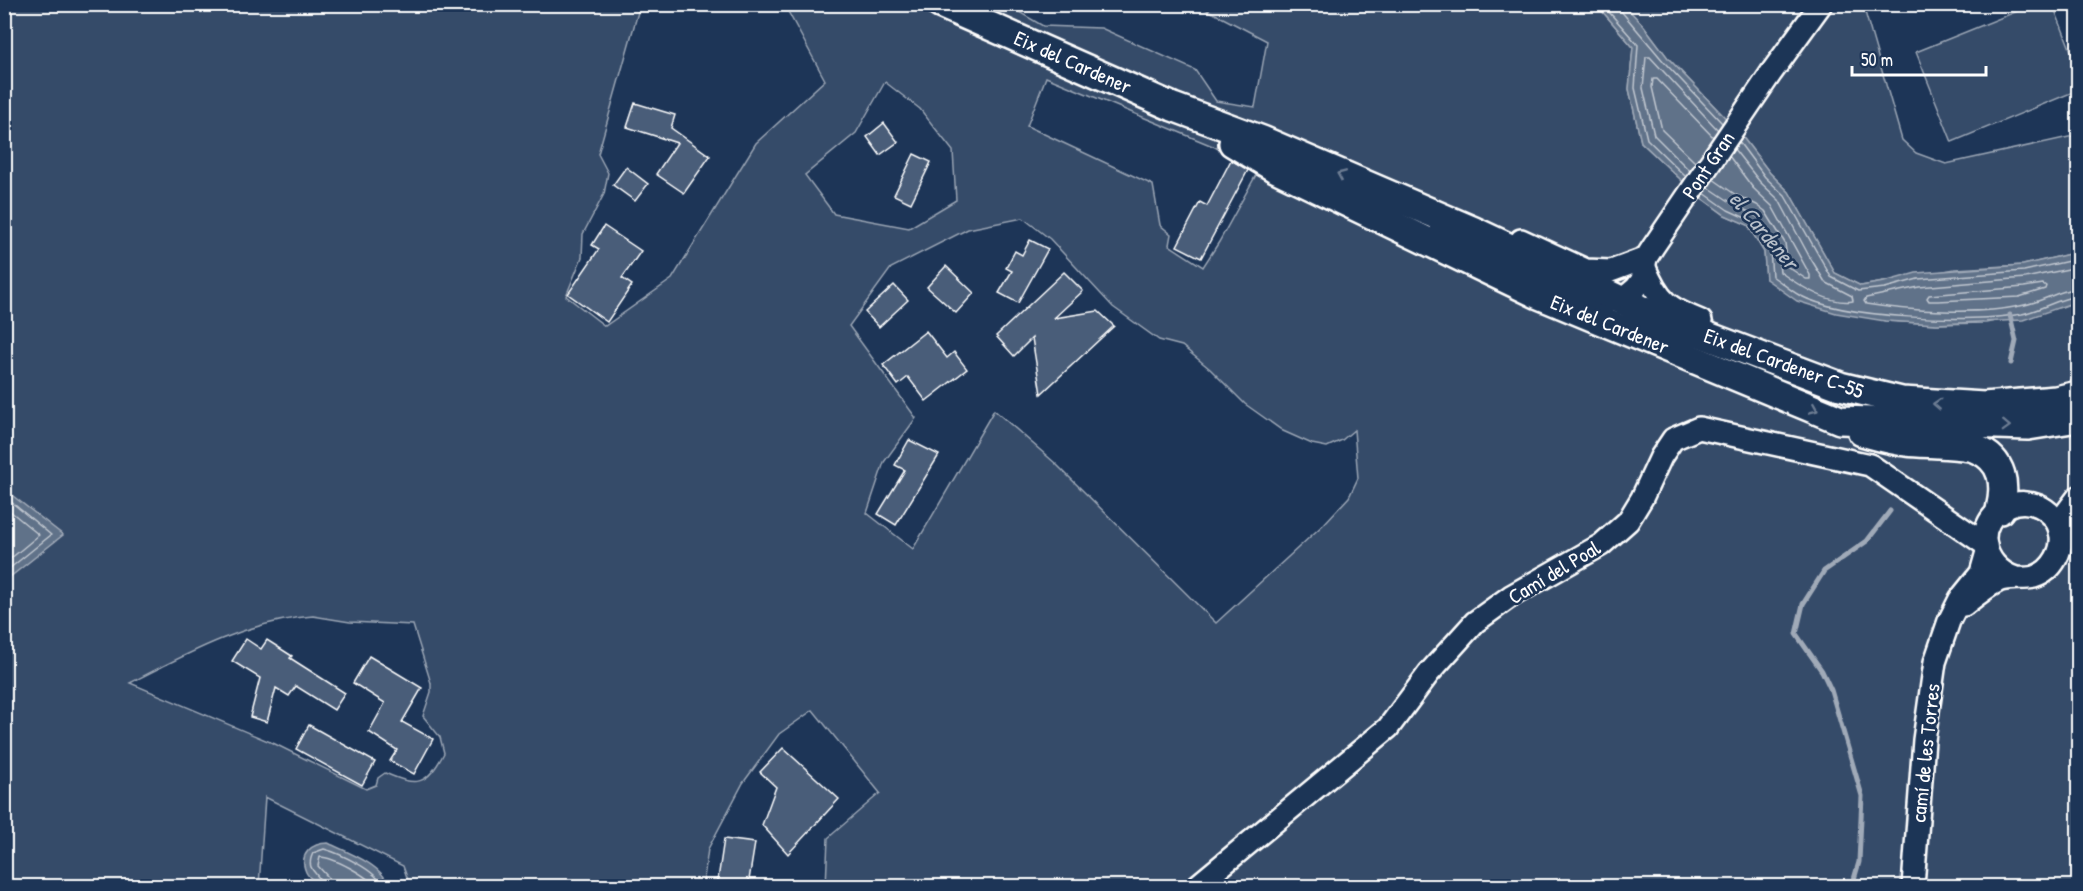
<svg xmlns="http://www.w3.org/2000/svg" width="2083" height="891" font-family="'Patrick Hand',sans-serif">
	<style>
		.green { fill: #364b69; stroke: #9aa5b4; stroke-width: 1.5; fill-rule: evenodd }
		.water { fill: #617289; stroke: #a0aab8; stroke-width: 1.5 }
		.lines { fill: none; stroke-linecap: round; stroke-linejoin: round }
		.shore { stroke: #c0c7d0; stroke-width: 1.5 }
		.stream { stroke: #a0aab8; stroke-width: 5 }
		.building { fill: #4a5d79; stroke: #fff; stroke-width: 1.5 }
		.minor-casing { stroke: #fff; stroke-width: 26 }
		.major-casing { stroke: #fff; stroke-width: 32 }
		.minor { stroke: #1d3557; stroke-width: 21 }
		.major { stroke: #1d3557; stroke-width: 27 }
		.oneway { stroke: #6c7c92 }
		.labels { text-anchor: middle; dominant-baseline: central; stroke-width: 5; stroke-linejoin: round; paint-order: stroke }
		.street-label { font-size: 21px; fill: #fff; stroke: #1d3557 }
		.water-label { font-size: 22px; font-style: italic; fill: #b8c0ca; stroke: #1d3557 }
	</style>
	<rect width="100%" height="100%" fill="#1d3557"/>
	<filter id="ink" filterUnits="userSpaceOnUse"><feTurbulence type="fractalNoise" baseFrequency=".0167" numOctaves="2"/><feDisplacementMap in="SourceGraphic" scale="12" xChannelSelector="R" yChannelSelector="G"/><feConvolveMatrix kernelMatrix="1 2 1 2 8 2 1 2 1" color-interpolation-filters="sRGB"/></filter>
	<g filter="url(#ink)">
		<!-- green -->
		<g class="green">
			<path d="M784,4L1007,5L1043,26L1101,28L1195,70L1216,101L1255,107L1267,41L1198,5H1582L1602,11L1633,47L1629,89L1641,142L1696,194L1725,215L1748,225L1764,252L1766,279L1885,321L1937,324L1986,323L2062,307L2078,301V886H826L828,838L880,793L813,710L779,734L743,783L708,849L703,886H410L403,866L265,797L259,886H5V5H640L598,154L608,173L604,194L583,234L582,257L566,296L605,326L672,279L756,143L825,80ZM1046,77L1215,147L1257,173L1219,242L1203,267L1169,245L1171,234L1160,225L1153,185L1027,126ZM885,82L920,109L953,151L956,200L909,228L834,214L805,175L856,133ZM1023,218L1050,239L1113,307L1159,340L1182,346L1210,369L1245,404L1283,431L1312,444L1327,447L1342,440L1354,430L1358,478L1349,497L1324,524L1216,623L1055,463L994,410L913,549L867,513L884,462L916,418L849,326L891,268L968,229ZM313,616L350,622L413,625L431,683V692L423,716L440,737L444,753C427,786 417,787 385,773L378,778L376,785L366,789L275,744L130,683C188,653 247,621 313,616Z"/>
			<polygon points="2035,4 2053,5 2078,69 2078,90 1952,142 1916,52"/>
			<polygon points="1624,5 1863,5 1902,140 1916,153 1946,164 2078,135 2078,252 2023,265 1955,269 1861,286 1835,273 1789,192 1770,173 1738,131 1668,58 1644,26"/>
		</g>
		<!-- water -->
		<g class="water">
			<polygon points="1582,5 1624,5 1644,26 1668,58 1738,131 1770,173 1789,192 1835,273 1861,286 1884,282 1916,273 2023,265 2078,252 2078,301 2023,320 1937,324 1885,321 1836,313 1797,301 1766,279 1764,252 1748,225 1725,215 1696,194 1641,142 1629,89 1633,47 1602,11"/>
			<polygon points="4,489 63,535 5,581 4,581"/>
			<path d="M328,843C345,851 385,866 388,886H319C315,882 308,877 306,872C298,854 312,843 328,843Z"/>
		</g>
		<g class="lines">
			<!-- shore -->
			<g class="shore">
				<polyline points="1602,4 1638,45 1635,88 1647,139 1686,177"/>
				<polyline points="1620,4 1621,11 1664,62 1722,123"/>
				<polyline points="1739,142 1765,177 1785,196 1831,277 1858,291 1885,288 1918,279 2024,271 2078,259"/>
				<polyline points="1696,163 1662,130 1652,87 1653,79 1657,79 1713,137"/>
				<polyline points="1690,171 1654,135 1643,88 1646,57 1650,57 1718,130"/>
				<polyline points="1713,179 1736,195 1757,205 1765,211 1785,243 1788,267 1806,279 1810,279 1810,275 1772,206 1753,188 1729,156"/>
				<path d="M1708,187L1732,203L1758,217L1777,247L1780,272C1798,285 1830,305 1853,301L1852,296L1825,282L1808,254L1779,200L1760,182L1734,149"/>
				<path d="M1704,193L1728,210L1752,221L1770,250L1772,276C1781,282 1790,290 1799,295C1844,319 1971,323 2022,314C2041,310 2059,298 2078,296"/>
				<path d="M2078,267L2025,278L1919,287L1866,298L1864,301L1866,304C1909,311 1977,315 2020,306C2040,303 2059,290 2078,288"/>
				<polygon points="2043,284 2046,286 2045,289 2019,297 1938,301 1929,301 1927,298 1929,295 2024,287"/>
				<polyline points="4,496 51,535 4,573"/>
				<polyline points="4,506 39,535 4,564"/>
				<path d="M322,886C320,871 304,872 313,853L324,849C339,853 378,871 382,886"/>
				<path d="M330,886L328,877L318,866L320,857C333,857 368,876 374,886"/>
			</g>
			<!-- stream -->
			<g class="stream">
				<polyline points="2010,315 2016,341 2011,363"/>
				<polyline points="1852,886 1859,862 1862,796 1831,690 1822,671 1796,634 1803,604 1824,571 1867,541 1890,511"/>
			</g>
		</g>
		<!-- building -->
		<g class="building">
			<polygon points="635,103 675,115 671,128 710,156 684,193 656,174 677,143 627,127"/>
			<polygon points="884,123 898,142 880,155 867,137"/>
			<polygon points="914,154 931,162 911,203 894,195"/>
			<polygon points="1231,160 1248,170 1201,258 1177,246 1200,202 1207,206"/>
			<polygon points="626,167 648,184 635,201 613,185"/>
			<polygon points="604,226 641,251 622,278 632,285 607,322 568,294 599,249 592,245"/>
			<polygon points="1030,240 1048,249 1018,303 999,293 1012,271 1006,268 1015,251 1022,255"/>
			<polygon points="946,266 974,293 956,313 927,287"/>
			<polygon points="1064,272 1083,291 1054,318 1098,311 1114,326 1041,394 1032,338 1014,356 996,336"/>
			<polygon points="894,285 908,300 879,327 865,312"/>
			<polygon points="926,331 947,358 954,352 967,369 926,401 908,377 898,385 883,365"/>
			<polygon points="909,440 939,455 896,525 878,514 905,470 895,465"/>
			<polygon points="246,639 261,649 267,640 292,656 290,658 345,693 334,710 296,686 289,696 276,688 267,722 250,717 260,678 232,661"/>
			<polygon points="369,656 422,688 402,722 433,739 414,774 390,761 397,750 369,732 385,703 353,683"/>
			<polygon points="309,725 375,762 362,785 296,749"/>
			<polygon points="783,748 839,799 788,854 762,825 776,787 760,772"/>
			<polygon points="724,839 755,843 748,886 717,886"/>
		</g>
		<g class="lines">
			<defs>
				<g id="minor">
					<polyline points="1441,230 1552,284 1599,302 1623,299 1636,288 1642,280 1646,258 1653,247 1771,73 1821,4"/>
					<polyline points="1521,240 1586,270 1611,271 1646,258"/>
					<path d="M1645,268C1659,302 1668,308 1701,321"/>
					<polyline points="2060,532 2066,513 2078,497"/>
					<path d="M1964,605C1974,597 1986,587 1998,581C2009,576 2022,580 2034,577C2053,571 2065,549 2060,530C2057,520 2049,510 2039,506C2030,502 2018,501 2008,506C1972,521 1981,567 2016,578"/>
					<polyline points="1197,886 1388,728 1429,673 1475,622 1511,596 1601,545 1628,521 1642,498 1661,457 1673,439 1699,428 1870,465 1986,545"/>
					<polyline points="1913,886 1924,740 1935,662 1949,621 1960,599 1981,573 1987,552"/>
				</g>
				<g id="major">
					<polyline points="940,4 1173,107 1262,140 1474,231 1657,317 1840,386 1902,401 1984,406 2056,400 2078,395"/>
					<polyline points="1233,143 1273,167 1539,295 1840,420 2028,426 2078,418"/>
					<path d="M1862,432C1877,436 1892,441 1907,442C1923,444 1964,444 1976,449C2004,460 2006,485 2000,510"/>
				</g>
			</defs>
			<!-- minor casing -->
			<use href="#minor" class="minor-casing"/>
			<!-- major casing -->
			<use href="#major" class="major-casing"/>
			<!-- minor -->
			<use href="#minor" class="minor"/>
			<!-- major -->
			<use href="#major" class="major"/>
		</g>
		<!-- one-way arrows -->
		<defs><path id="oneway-chevron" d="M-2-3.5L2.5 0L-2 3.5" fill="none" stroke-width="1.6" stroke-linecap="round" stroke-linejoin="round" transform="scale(1.5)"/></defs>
		<g class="oneway">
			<use href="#oneway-chevron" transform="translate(1341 175) rotate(-157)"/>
			<use href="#oneway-chevron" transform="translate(1937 404) rotate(-177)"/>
			<use href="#oneway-chevron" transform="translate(1814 409) rotate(23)"/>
			<use href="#oneway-chevron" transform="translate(2006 426) rotate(2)"/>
		</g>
	</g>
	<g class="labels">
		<!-- street labels -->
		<g class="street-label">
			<text transform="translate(1073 62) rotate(24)">Eix del Cardener</text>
			<text transform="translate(1708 165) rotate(-56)">Pont Gran</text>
			<text transform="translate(1610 324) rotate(22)">Eix del Cardener</text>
			<text transform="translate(1784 363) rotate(20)">Eix del Cardener C-55</text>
			<text transform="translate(1554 572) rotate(-31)">Camí del Poal</text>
			<text transform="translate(1925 753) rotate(-84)">camí de les Torres</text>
		</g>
		<!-- water labels -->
		<g class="water-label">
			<text transform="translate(1764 230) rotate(50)">el Cardener</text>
		</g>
	</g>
	<!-- margin -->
	<rect width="2083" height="891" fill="none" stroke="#1d3557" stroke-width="24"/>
	<rect x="12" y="12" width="2059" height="867" fill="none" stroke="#fff" stroke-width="2" filter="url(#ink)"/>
	<!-- scale -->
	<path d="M1852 66v9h134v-9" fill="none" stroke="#ffffff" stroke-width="3"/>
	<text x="1861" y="66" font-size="18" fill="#ffffff" stroke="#1d3557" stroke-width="4.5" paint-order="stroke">50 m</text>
</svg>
